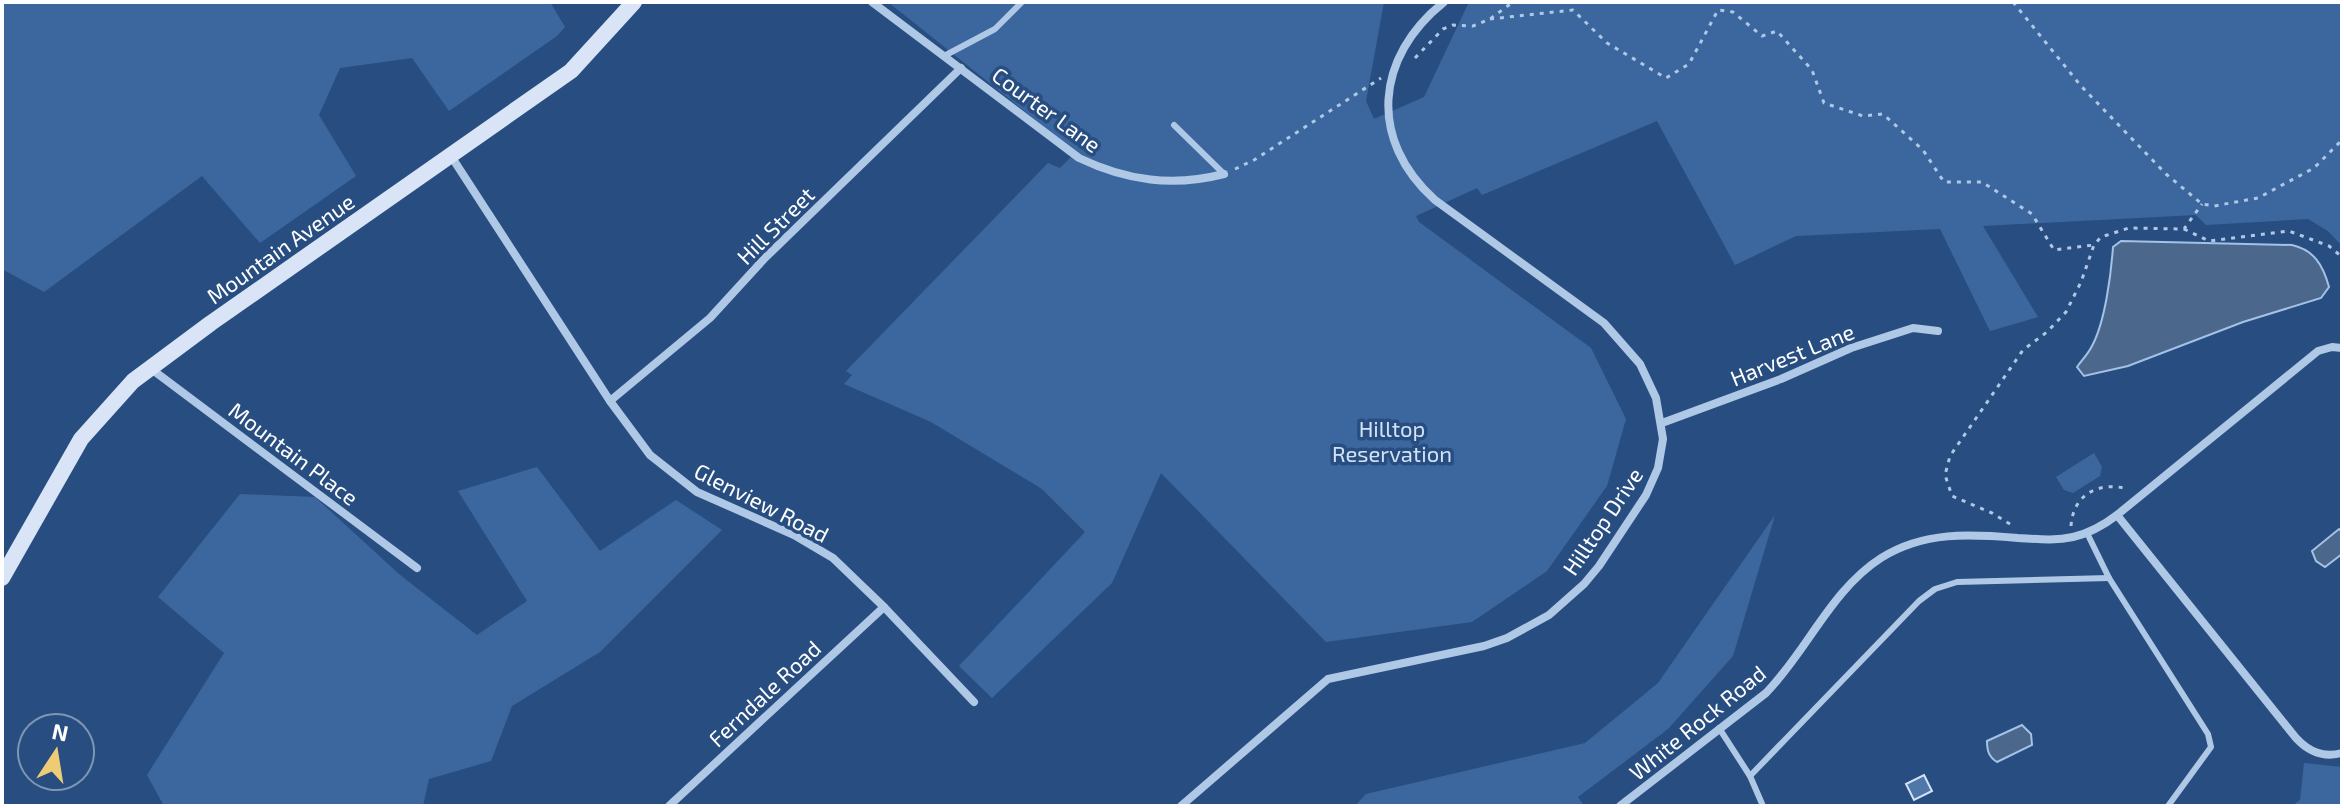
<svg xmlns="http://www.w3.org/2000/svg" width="2344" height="808" font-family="'Exo 2',sans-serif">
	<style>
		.green { fill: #3c679e }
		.water { fill: #4c678c; stroke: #a4c2e6; stroke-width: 2 }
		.building { fill: #5077a9; stroke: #d2e2f5; stroke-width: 2 }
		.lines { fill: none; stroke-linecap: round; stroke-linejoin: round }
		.path { stroke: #afc8e6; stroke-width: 3; stroke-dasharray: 4 6; stroke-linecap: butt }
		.lane { stroke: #afc8e6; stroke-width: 6 }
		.street { stroke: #afc8e6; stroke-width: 8 }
		.secondary { stroke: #d9e5f6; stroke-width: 16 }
		.labels { text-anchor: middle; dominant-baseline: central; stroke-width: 7; stroke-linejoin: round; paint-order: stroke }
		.street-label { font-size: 22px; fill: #fff; stroke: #284e81 }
		.park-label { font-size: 22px; fill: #d2e2f5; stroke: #284e81 }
	</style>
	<rect width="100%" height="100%" fill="#284e81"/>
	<!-- green -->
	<g class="green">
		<polygon points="2,2 550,2 565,27 557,36 449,111 412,58 340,68 319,115 356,176 260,243 202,176 44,292 2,269"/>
		<polygon points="888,2 1384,2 1366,101 1374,119 1424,97 1469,2 2342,2 2342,246 2328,231 2308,219 2206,225 2196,215 1983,226 2038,317 1990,331 1940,229 1796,236 1735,265 1657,121 1482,195 1477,188 1416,216 1419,222 1591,348 1626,419 1607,486 1547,571 1472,622 1326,642 1161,473 1112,583 992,698 959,666 1085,532 1042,489 931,422 844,384 852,375 846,371 1048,163 1060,168 1076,152"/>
		<polygon points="2094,453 2102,467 2100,476 2073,493 2064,490 2056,477"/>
		<polygon points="537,467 600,551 676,500 722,530 600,652 512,706 491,761 429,779 423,806 164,806 147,775 224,653 158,597 240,494 315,497 399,574 477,635 527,601 458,491"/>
		<polygon points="1775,515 1733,656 1668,729 1578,797 1584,806 1355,806 1366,794 1585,743 1658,683"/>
		<polygon points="2304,763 2342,767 2342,806 2292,806 2300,800"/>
	</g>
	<!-- water -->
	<g class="water">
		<path d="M2121,241L2292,245C2314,250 2323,265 2329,287L2321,298L2243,322L2128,366L2084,376L2077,367C2082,360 2088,354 2092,346C2105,322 2111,275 2113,247Z"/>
		<polygon points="2339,529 2342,532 2342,554 2325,567 2316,561 2312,551"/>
		<path d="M2022,725L2031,734L2032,745L1997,762C1989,757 1987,751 1987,741Z"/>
	</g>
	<!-- building -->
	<polygon class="building" points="1924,775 1932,791 1914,800 1906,784"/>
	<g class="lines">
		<!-- path -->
		<g class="path">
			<polyline points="2013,2 2081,86 2166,174 2202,204 2214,206 2258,198 2314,168 2342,140"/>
			<polyline points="1490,19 1573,10 1607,43 1666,78 1689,64 1718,10 1733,12 1762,36 1777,31 1812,70 1824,103 1863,116 1883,114 1923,150 1944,182 1982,182 2032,214 2054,250 2094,245"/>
			<polyline points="1415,58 1443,29 1453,25 1473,26 1490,19 1513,2"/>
			<polyline points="1235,169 1254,160 1381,78"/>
			<polyline points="2184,229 2209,241 2289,231 2329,246 2342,257"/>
			<polyline points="2010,524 1992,513 1952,496 1945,475 1950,456 2023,350 2047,332 2066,312 2081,282 2094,245 2101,237 2129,228 2184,229 2202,204"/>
			<path d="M2071,526C2073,494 2099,481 2128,489"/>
		</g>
		<!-- lane -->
		<g class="lane">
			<polyline points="944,56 995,29 1022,2"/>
			<polyline points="1174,125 1224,174"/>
			<polyline points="2087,533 2109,578 2208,734 2211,747 2168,806"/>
			<polyline points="1719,728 1750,776 1763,806"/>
			<polyline points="1750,776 1919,601 1935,589 1957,582 2109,578"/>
		</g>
		<!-- street -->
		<g class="street">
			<path d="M872,2L1079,158C1127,181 1173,187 1224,174"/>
			<polyline points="451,156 610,401 650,455 697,492 794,535 833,558 884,607 974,702"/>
			<polyline points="150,368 417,568"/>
			<polyline points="610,401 710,318 764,259 961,68"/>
			<polyline points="1662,423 1781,379 1851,348 1913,328 1938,331"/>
			<path d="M2117,515L2296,738C2309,752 2323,758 2342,753"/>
			<polyline points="669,806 884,607"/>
			<path d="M1181,806L1328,679L1484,646L1507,638L1549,615L1584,584L1599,566L1646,495L1658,468L1663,439L1656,398L1640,364L1604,323L1435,200C1368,140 1375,57 1444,2"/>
			<path d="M1620,806L1766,693C1807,651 1831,590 1881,558C1924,531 1970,534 2018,538C2037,539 2055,541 2073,537C2090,533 2104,525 2117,515L2318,351L2332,347L2342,348"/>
		</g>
		<!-- secondary -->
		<polyline class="secondary" points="2,578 81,439 133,381 211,323 571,71 634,2"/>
	</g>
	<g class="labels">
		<!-- street labels -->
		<g class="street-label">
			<text transform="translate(1047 109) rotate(36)">Courter Lane</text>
			<text transform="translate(775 225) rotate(-45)">Hill Street</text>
			<text transform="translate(280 248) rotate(-35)">Mountain Avenue</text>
			<text transform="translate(1792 354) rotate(-22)">Harvest Lane</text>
			<text transform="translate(294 453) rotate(37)">Mountain Place</text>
			<text transform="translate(762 502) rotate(27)">Glenview Road</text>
			<text transform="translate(1602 521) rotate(-56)">Hilltop Drive</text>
			<text transform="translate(764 693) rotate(-43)">Ferndale Road</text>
			<text transform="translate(1697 722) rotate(-39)">White Rock Road</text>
		</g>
		<!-- park labels -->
		<g class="park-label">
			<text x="1392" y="428">Hilltop<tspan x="1392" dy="25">Reservation</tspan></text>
		</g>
	</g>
	<!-- border -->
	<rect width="2344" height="808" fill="none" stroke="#ffffff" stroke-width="8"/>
	<!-- north arrow -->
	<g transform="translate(56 752) rotate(12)"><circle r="38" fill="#284e81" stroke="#7e95b3" stroke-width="2"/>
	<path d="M0-6L14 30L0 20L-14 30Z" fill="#eecc76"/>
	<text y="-12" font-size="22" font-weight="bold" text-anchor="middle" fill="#ffffff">N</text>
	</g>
</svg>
